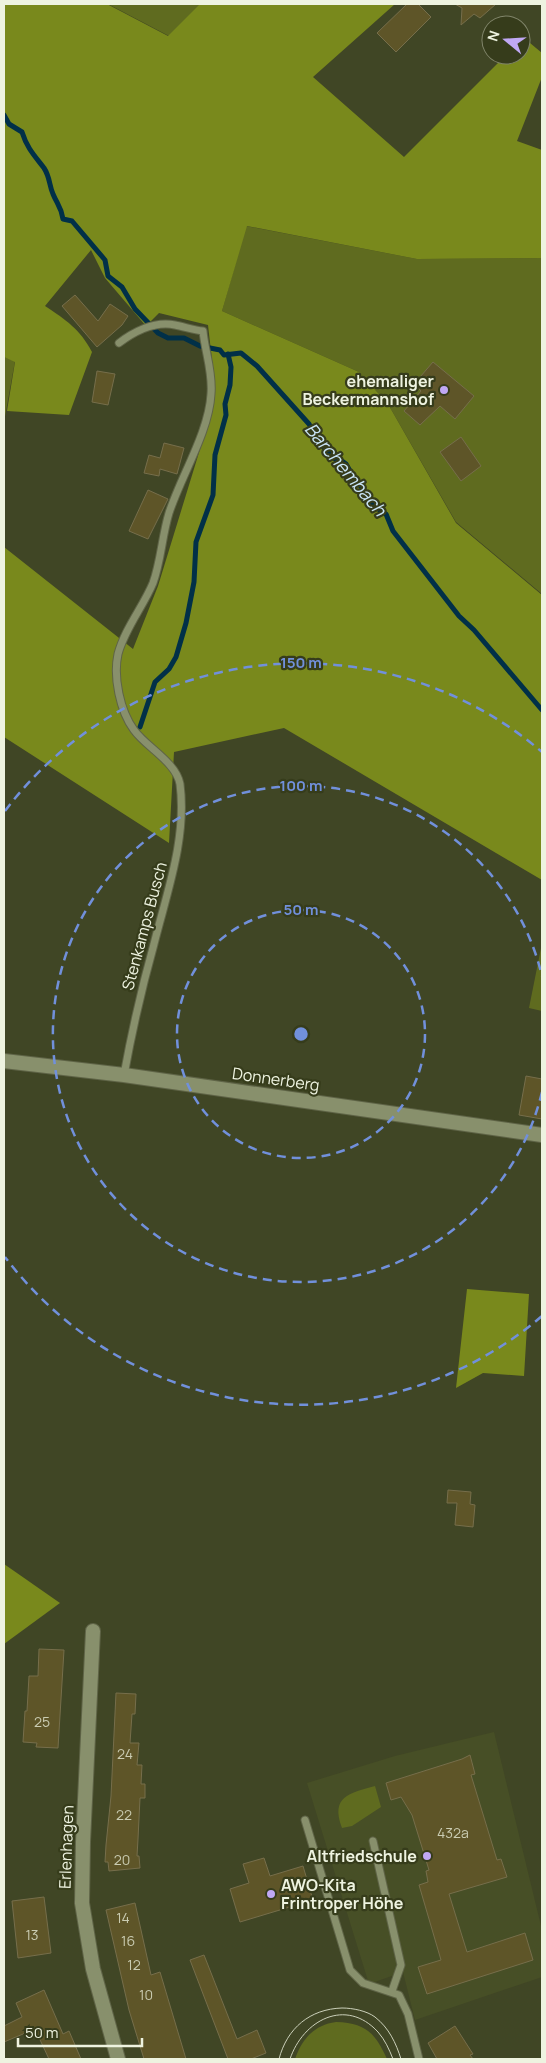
<svg xmlns="http://www.w3.org/2000/svg" width="546" height="2063" font-family="Manrope,sans-serif">
	<style>
		.built { fill: #474f26 }
		.green { fill: #5f6b1f }
		.forest { fill: #79891c }
		.lines { fill: none; stroke-linecap: round; stroke-linejoin: round }
		.stream { stroke: #013048; stroke-width: 5 }
		.building { fill: #5e5528; stroke: #766e4b }
		.service-casing { stroke: #5f6447; stroke-width: 9 }
		.minor-casing { stroke: #5f6447; stroke-width: 16 }
		.service { stroke: #88906c; stroke-width: 7 }
		.minor { stroke: #88906c; stroke-width: 14 }
		.tram { stroke: #cbd0ba; stroke-width: 1 }
		.ring { fill: none; stroke: #7190db; stroke-width: 2.5; stroke-dasharray: 9 6 }
		.poi-dot { fill: #c0a8f4; stroke: #363c1b; stroke-width: 2 }
		.labels { text-anchor: middle; dominant-baseline: central; stroke-width: 4.5; stroke-linejoin: round; paint-order: stroke }
		.number-label { font-size: 14px; fill: #caccb2 }
		.poi-label { font-size: 16px; font-weight: bold; fill: #eef3e0; stroke: #363c1b; text-anchor: end }
		.street-label { font-size: 16px; fill: #eef3e0; stroke: #363c1b }
		.water-label { font-size: 18px; font-style: italic; fill: #cae5f7; stroke: #363c1b }
		.centre { fill: #7190db; stroke: #363c1b; stroke-width: 2.5 }
		.ring-label { font-size: 15px; text-anchor: middle; font-weight: bold; fill: #7190db; stroke: #363c1b; stroke-width: 4.5; stroke-linejoin: round; paint-order: stroke }
	</style>
	<rect width="100%" height="100%" fill="#404625"/>
	<!-- built -->
	<polygon class="built" points="494,1732 542,1930 542,1977 415,2020 403,1972 369,1984 307,1783 395,1756"/>
	<!-- green -->
	<g class="green">
		<polygon points="108,4 201,4 169,36"/>
		<polygon points="246,226 417,259 542,258 542,594 456,522 388,404 359,372 222,311"/>
		<polygon points="4,357 15,361 4,422"/>
		<polygon points="542,943 542,1011 529,1008"/>
		<path d="M375,1786L381,1807L352,1826L342,1828C330,1796 350,1793 375,1786Z"/>
		<path d="M336,2022C366,2023 375,2033 387,2059H295C302,2039 314,2025 336,2022Z"/>
	</g>
	<!-- forest -->
	<g class="forest">
		<path d="M4,4H107L168,36L200,4H395L313,77L404,157L506,55H521V41L524,38L542,53V77L517,141L542,150V258L417,259L247,226L222,311L359,372L388,404L456,523L542,595V880L284,728L174,752L169,843L4,737V547L133,649L158,586L201,446L215,386L208,325L159,313L146,326L105,278L91,250L45,306C66,320 80,329 92,352L69,415L7,411L15,362L4,357Z"/>
		<polygon points="467,1289 529,1294 524,1376 483,1373 456,1388"/>
		<polygon points="4,1564 60,1603 4,1644"/>
	</g>
	<g class="lines">
		<!-- stream -->
		<g class="stream">
			<path d="M4,115L9,124L22,132C27,148 34,155 44,168C50,177 49,185 53,194C57,204 61,206 63,219L72,221L105,260L108,276L122,287L135,309L158,333L168,338H184L200,346L220,350L224,355L241,353L257,366L309,424L315,434L321,440L324,448L336,460L342,461L346,464L354,478L362,488L375,507L386,514L393,531L459,616L474,630L542,710"/>
			<polyline points="140,727 155,682 169,669 176,657 186,623 194,582 196,542 213,495 215,455 226,415 225,404 230,385 231,367 228,354"/>
		</g>
	</g>
	<!-- building -->
	<g class="building">
		<polygon points="407,4 418,4 431,17 396,52 377,33"/>
		<polygon points="455,4 496,4 480,18 474,14 461,25 462,8"/>
		<polygon points="75,295 98,321 110,304 128,316 122,325 97,347 62,306"/>
		<polygon points="433,362 474,396 455,419 440,406 420,425 404,411 421,391 414,384"/>
		<polygon points="97,371 115,374 108,405 92,402"/>
		<polygon points="461,437 481,466 461,481 440,452"/>
		<polygon points="164,443 184,448 177,474 160,469 159,476 144,473 149,455 160,458"/>
		<polygon points="148,490 168,499 148,539 129,531"/>
		<polygon points="526,1076 542,1079 542,1119 519,1115"/>
		<polygon points="448,1490 471,1492 470,1504 475,1505 473,1527 455,1525 457,1503 447,1503"/>
		<polygon points="39,1649 64,1650 58,1748 36,1747 37,1743 23,1742 25,1711 27,1711 29,1676 38,1676"/>
		<polygon points="116,1693 136,1694 135,1714 132,1714 130,1743 139,1743 137,1765 142,1765 141,1784 145,1784 145,1798 140,1798 138,1839 137,1856 139,1856 140,1868 109,1871 108,1862 105,1862 106,1845 111,1796"/>
		<polygon points="470,1755 475,1774 471,1775 497,1860 501,1859 507,1877 449,1894 467,1952 525,1933 533,1960 427,1994 418,1967 441,1960 419,1885 428,1882 426,1871 429,1870 412,1815 401,1797 391,1800 386,1783 462,1759"/>
		<polygon points="264,1858 270,1876 303,1866 313,1900 240,1922 230,1889 249,1883 243,1864"/>
		<polygon points="44,1897 51,1953 18,1958 12,1901"/>
		<polygon points="135,1903 151,1975 160,1972 186,2059 144,2059 129,2010 106,1910"/>
		<polygon points="204,1955 237,2039 257,2030 266,2053 251,2059 228,2059 190,1960"/>
		<polygon points="44,1990 63,2034 69,2031 81,2059 49,2059 35,2029 4,2042 4,2026 22,2017 16,2003"/>
		<polygon points="455,2026 473,2054 470,2055 473,2059 437,2059 428,2043"/>
	</g>
	<g class="lines">
		<defs>
			<g id="service">
				<path d="M119,343C135,331 155,321 175,325C185,327 194,330 203,331C205,352 213,372 211,394C209,432 181,476 169,513C162,536 161,561 153,583C143,607 125,628 118,654C113,677 120,711 134,730C146,747 176,762 180,784C187,838 167,892 154,944C142,987 132,1031 124,1075"/>
				<polyline points="305,1820 350,1970 363,1983 399,1995 408,2014 419,2059"/>
				<polyline points="373,1841 401,1965 392,1991"/>
			</g>
			<g id="minor">
				<polyline points="4,1061 124,1075 542,1135"/>
				<polyline points="93,1631 83,1842 82,1903 93,1969 118,2059"/>
			</g>
		</defs>
		<!-- service casing -->
		<use href="#service" class="service-casing"/>
		<!-- minor casing -->
		<use href="#minor" class="minor-casing"/>
		<!-- service -->
		<use href="#service" class="service"/>
		<!-- minor -->
		<use href="#minor" class="minor"/>
		<!-- tram -->
		<g class="tram">
			<path d="M279,2059C287,2028 310,2009 342,2008C353,2008 367,2011 375,2017C389,2028 396,2043 401,2059"/>
			<path d="M290,2059C303,2020 346,1997 378,2032C385,2040 389,2049 393,2059"/>
		</g>
	</g>
	<!-- distance rings -->
	<g class="ring">
		<circle cx="301" cy="1034" r="124"/>
		<path d="M542 1092A248 248 0 1 1 542 976"/>
		<path d="M542 1316A371 371 0 0 1 5 1257M5 811A371 371 0 0 1 542 752"/>
	</g>
	<!-- markers -->
	<g class="poi-dot">
		<circle cx="444" cy="390" r="5"/>
		<circle cx="427" cy="1856" r="5"/>
		<circle cx="271" cy="1894" r="5"/>
	</g>
	<g class="labels">
		<!-- number labels -->
		<g class="number-label">
			<text x="42" y="1721">25</text>
			<text x="125" y="1753">24</text>
			<text x="124" y="1814">22</text>
			<text x="453" y="1832">432a</text>
			<text x="122" y="1859">20</text>
			<text x="123" y="1917">14</text>
			<text x="32" y="1934">13</text>
			<text x="128" y="1940">16</text>
			<text x="134" y="1964">12</text>
			<text x="146" y="1994">10</text>
		</g>
		<!-- poi labels -->
		<g class="poi-label">
			<text x="434" y="381">ehemaliger<tspan x="434" dy="18">Beckermannshof</tspan></text>
			<text x="417" y="1856">Altfriedschule</text>
			<text x="281" y="1885" text-anchor="start">AWO-Kita<tspan x="281" dy="18">Frintroper Höhe</tspan></text>
		</g>
		<!-- street labels -->
		<g class="street-label">
			<text transform="translate(144 926) rotate(-75)">Stenkamps Busch</text>
			<text transform="translate(276 1079) rotate(8)">Donnerberg</text>
			<text transform="translate(66 1847) rotate(-88)">Erlenhagen</text>
		</g>
		<!-- water labels -->
		<g class="water-label">
			<text transform="translate(346 469) rotate(50)">Barchembach</text>
		</g>
	</g>
	<circle cx="301" cy="1034" r="8" class="centre"/>
	<g class="ring-label">
		<text x="301" y="668">150 m</text>
		<text x="301" y="791">100 m</text>
		<text x="301" y="915">50 m</text>
	</g>
	<!-- border -->
	<rect width="546" height="2063" fill="none" stroke="#eef3e0" stroke-width="10"/>
	<!-- north arrow -->
	<g transform="translate(506 40) rotate(288)"><circle r="24" fill="#363c1b" stroke="#80856a"/>
	<path d="M0-4L9 19L0 12L-9 19Z" fill="#c0a8f4"/>
	<text y="-8" font-size="14" font-weight="bold" text-anchor="middle" fill="#eef3e0">N</text>
	</g>
	<!-- scale -->
	<path d="M18 2038v8h124v-8" fill="none" stroke="#eef3e0" stroke-width="2.5"/>
	<text x="25" y="2038" font-size="15" fill="#eef3e0" stroke="#363c1b" stroke-width="4" paint-order="stroke">50 m</text>
</svg>
